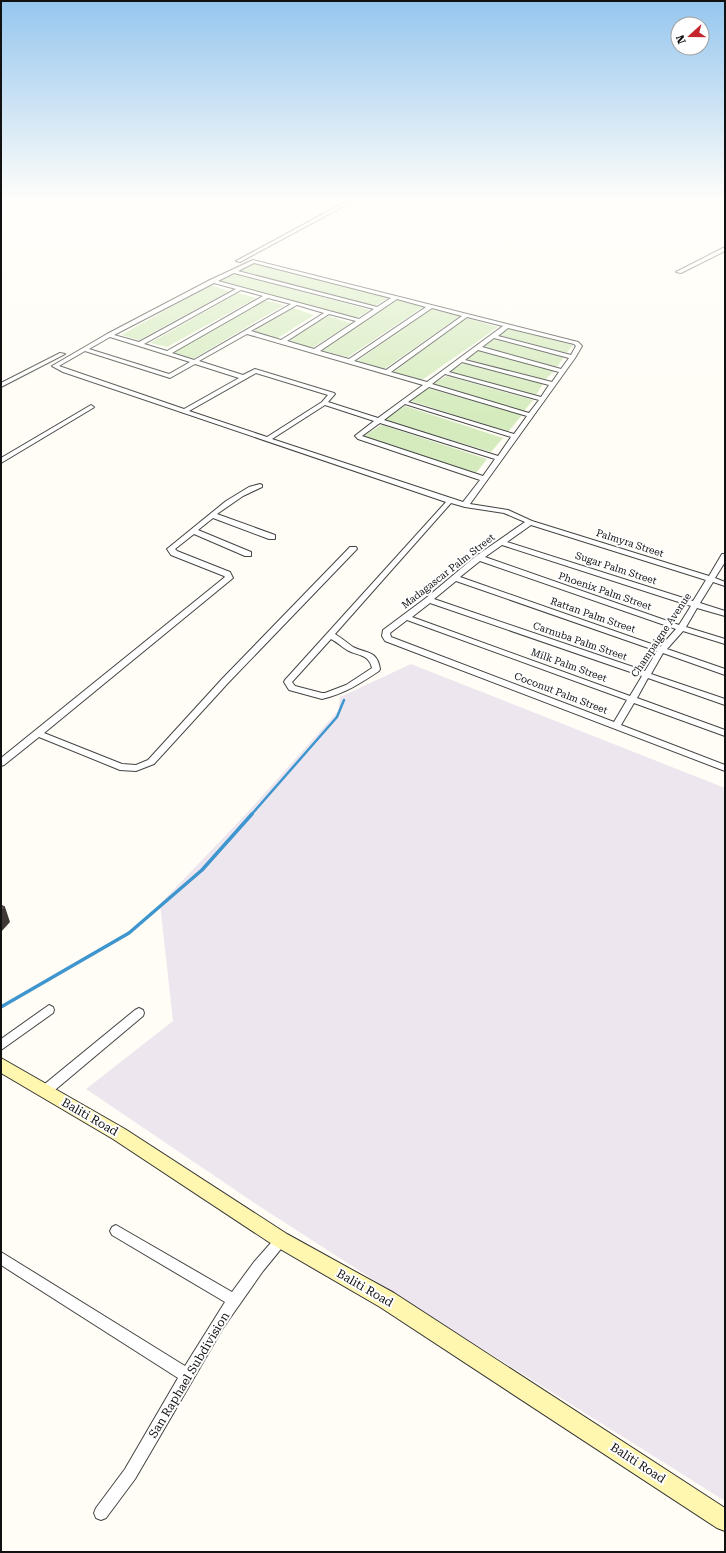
<svg xmlns="http://www.w3.org/2000/svg" width="726" height="1553" font-family="'Roboto Serif',serif">
	<style>
		.industrial { fill: #eee6ef }
		.farmland { fill: #f6f3d4 }
		.green { fill: #d5ebbd }
		.lines { fill: none; stroke-linecap: round; stroke-linejoin: round }
		.stream-far1 { stroke: #3f96cf; stroke-width: 2.5 }
		.stream { stroke: #3f96cf; stroke-width: 3.5 }
		.street-casing { stroke: #444; stroke-width: 2 }
		.secondary-casing { stroke: #333; stroke-width: 2 }
		.street { fill: #fff; fill-rule: evenodd }
		.secondary { fill: #fff6b0; fill-rule: evenodd }
		.shaded-wall { fill: #3f3936 }
		.building { fill: #5a524d; stroke: #3f3936 }
		.labels { text-anchor: middle; dominant-baseline: central; stroke-width: 4; stroke-linejoin: round; paint-order: stroke }
		.street-label { font-size: 10px; fill: #111; stroke: #fff }
		.near-street-label { font-size: 12px; fill: #111; stroke: #fff }
	</style>
	<rect width="100%" height="100%" fill="#fffdf5"/>
	<!-- industrial -->
	<polygon class="industrial" points="411,664 725,788 725,1501 411,1304 259,1206 86,1089 173,1021 160,904 247,813 338,711 340,697"/>
	<!-- farmland -->
	<g class="farmland">
		<polygon points="516,200 572,200 558,209"/>
		<polygon points="667,200 725,200 725,210"/>
	</g>
	<!-- green -->
	<g class="green">
		<polygon points="254,263 388,298 375,306 238,270"/>
		<polygon points="235,274 370,310 357,318 218,282"/>
		<polygon points="211,285 229,291 139,340 121,335"/>
		<polygon points="238,293 256,298 167,347 150,343"/>
		<polygon points="264,300 284,305 193,359 173,353"/>
		<polygon points="397,300 423,307 348,357 321,350"/>
		<polygon points="293,308 314,315 278,338 254,331"/>
		<polygon points="431,309 460,316 384,369 357,361"/>
		<polygon points="328,316 351,323 312,348 286,341"/>
		<polygon points="466,318 498,327 422,380 393,372"/>
		<polygon points="509,328 573,345 567,353 498,336"/>
		<polygon points="494,339 564,357 557,367 481,347"/>
		<polygon points="479,350 555,370 545,380 465,359"/>
		<polygon points="464,363 543,384 536,395 449,372"/>
		<polygon points="447,376 533,400 524,411 432,384"/>
		<polygon points="427,388 522,415 508,432 411,401"/>
		<polygon points="405,406 503,438 491,452 384,420"/>
		<polygon points="382,425 487,459 476,473 363,436"/>
	</g>
	<g class="lines">
		<!-- stream-far1 -->
		<polyline class="stream-far1" points="251,815 337,717 344,700"/>
		<!-- stream -->
		<polyline class="stream" points="1,1007 129,933 202,870 252,814"/>
		<defs>
			<g id="street">
				<polygon points="349,200 355,200 240,262 236,261"/>
				<polygon points="723,248 725,248 725,251 681,273 676,272"/>
				<path d="M253,260L578,342L582,346L575,358L470,504L508,510L532,521L709,576L722,554H725V562L715,578L725,582V586L713,582L700,603L725,611V616L697,608L686,627L725,639V644L683,631L667,649L725,669V675L663,653L651,674L725,699V705L648,678L637,698L725,730V736L634,703L621,725L725,765V771L385,641L382,636L383,630L426,598L476,556L525,522L504,513L465,507L451,503L335,634C342,638 347,643 353,647C367,654 377,650 380,669L379,671C361,683 344,694 322,699L289,690L284,682L285,680L446,502L63,372L52,366L107,334L210,280ZM254,263L391,298L377,307L238,271ZM234,273L374,309L359,319L218,281ZM214,283L236,289L139,342L114,335ZM241,290L263,296L167,351L144,344ZM268,298L291,304L194,360L172,353ZM397,299L426,307L349,359L320,351ZM297,305L324,313L281,340L251,331ZM432,308L462,316L386,370L354,361ZM329,314L356,321L314,349L287,341ZM467,317L503,326L427,382L391,372ZM508,328L574,344L576,346L571,355L498,336ZM247,334L423,385L378,418L328,402L335,394L334,393L255,369L243,375L199,361ZM110,337L190,362L169,374L89,349ZM494,338L569,358L561,369L482,347ZM478,350L559,372L552,382L465,360ZM85,351L170,378L195,364L239,378L184,409L59,366ZM462,362L549,385L541,397L449,372ZM256,373L328,395L322,402L267,437L189,411ZM445,374L539,400L529,413L432,384ZM429,387L527,416L514,434L408,402ZM405,404L511,437L498,456L384,420ZM325,405L374,421L356,435L355,436L358,439L480,480L463,502L272,439ZM380,423L495,459L483,476L362,436ZM531,525L706,580L693,601L507,542ZM502,545L691,606L679,625L485,557ZM480,561L676,629L660,647L460,577ZM456,581L657,651L645,671L434,599ZM430,603L642,676L630,696L412,617ZM407,620L627,700L614,722L391,637L390,633ZM331,639C337,642 342,647 347,650C358,656 369,654 372,668L346,685L325,693H322L295,686L292,682Z"/>
				<polygon points="60,353 65,354 1,387 1,383"/>
				<polygon points="91,405 94,407 93,408 1,463 1,458"/>
				<polygon points="260,484 262,485 262,487 243,496 217,514 275,535 275,539 269,539 213,518 198,530 251,552 251,556 245,556 194,534 175,549 177,551 230,572 233,578 44,733 122,764 136,765 148,760 222,679 350,547 356,547 357,549 228,683 154,764 136,771 120,770 39,737 4,765 1,766 1,758 225,577 224,576 171,555 167,549 226,501 249,487"/>
				<polygon points="49,1005 53,1007 54,1010 53,1013 1,1050 1,1039"/>
				<polygon points="139,1008 143,1010 144,1013 143,1016 49,1095 45,1096 41,1095 39,1091 41,1087 135,1010"/>
				<polygon points="116,1225 232,1292 254,1262 277,1236 281,1234 285,1236 287,1240 285,1244 263,1271 223,1328 135,1479 106,1518 101,1520 96,1518 94,1513 96,1508 125,1469 178,1378 1,1265 1,1252 185,1366 225,1302 112,1235 110,1231 112,1227"/>
			</g>
			<polygon id="secondary" points="1,1058 125,1129 287,1234 394,1293 725,1508 725,1531 717,1528 380,1307 275,1246 113,1139 1,1073"/>
		</defs>
		<!-- street casing -->
		<use href="#street" class="street-casing"/>
		<!-- secondary casing -->
		<use href="#secondary" class="secondary-casing"/>
		<!-- street -->
		<use href="#street" class="street"/>
		<!-- secondary -->
		<use href="#secondary" class="secondary"/>
	</g>
	<!-- shaded-wall -->
	<polygon class="shaded-wall" points="5,907 10,922 1,932 1,911"/>
	<!-- building -->
	<polygon class="building" points="1,905 5,907 1,911"/>
	<!-- sky -->
	<linearGradient id="sky" x2="0" y2="1"><stop stop-color="#95c6ee"/><stop offset="0.48" stop-color="#fffefa"/><stop offset="1" stop-color="#fffefa" stop-opacity="0"/></linearGradient>
	<rect width="726" height="418" fill="url(#sky)"/>
	<g class="labels">
		<!-- street labels -->
		<g class="street-label">
			<text transform="translate(630 543) rotate(18)">Palmyra Street</text>
			<text transform="translate(616 568) rotate(18)">Sugar Palm Street</text>
			<text transform="translate(448 571) rotate(-38)">Madagascar Palm Street</text>
			<text transform="translate(605 591) rotate(19)">Phoenix Palm Street</text>
			<text transform="translate(593 615) rotate(19)">Rattan Palm Street</text>
			<text transform="translate(661 635) rotate(-56)">Champaigne Avenue</text>
			<text transform="translate(580 641) rotate(19)">Carnuba Palm Street</text>
			<text transform="translate(569 665) rotate(20)">Milk Palm Street</text>
			<text transform="translate(561 693) rotate(21)">Coconut Palm Street</text>
		</g>
		<!-- near-street labels -->
		<g class="near-street-label">
			<text transform="translate(90 1117) rotate(30)">Baliti Road</text>
			<text transform="translate(365 1288) rotate(30)">Baliti Road</text>
			<text transform="translate(189 1375) rotate(-59)">San Raphael Subdivision</text>
			<text transform="translate(638 1463) rotate(33)">Baliti Road</text>
		</g>
	</g>
	<!-- border -->
	<rect width="726" height="1553" fill="none" stroke="#111111" stroke-width="4"/>
	<!-- north arrow -->
	<g transform="translate(690 36) rotate(249)"><circle r="19" fill="#ffffff" stroke="#a0a0a0"/>
	<path d="M0-3L7 15L0 10L-7 15Z" fill="#c4262e"/>
	<text y="-6" font-size="11" font-weight="bold" text-anchor="middle" fill="#111111">N</text>
	</g>
</svg>
